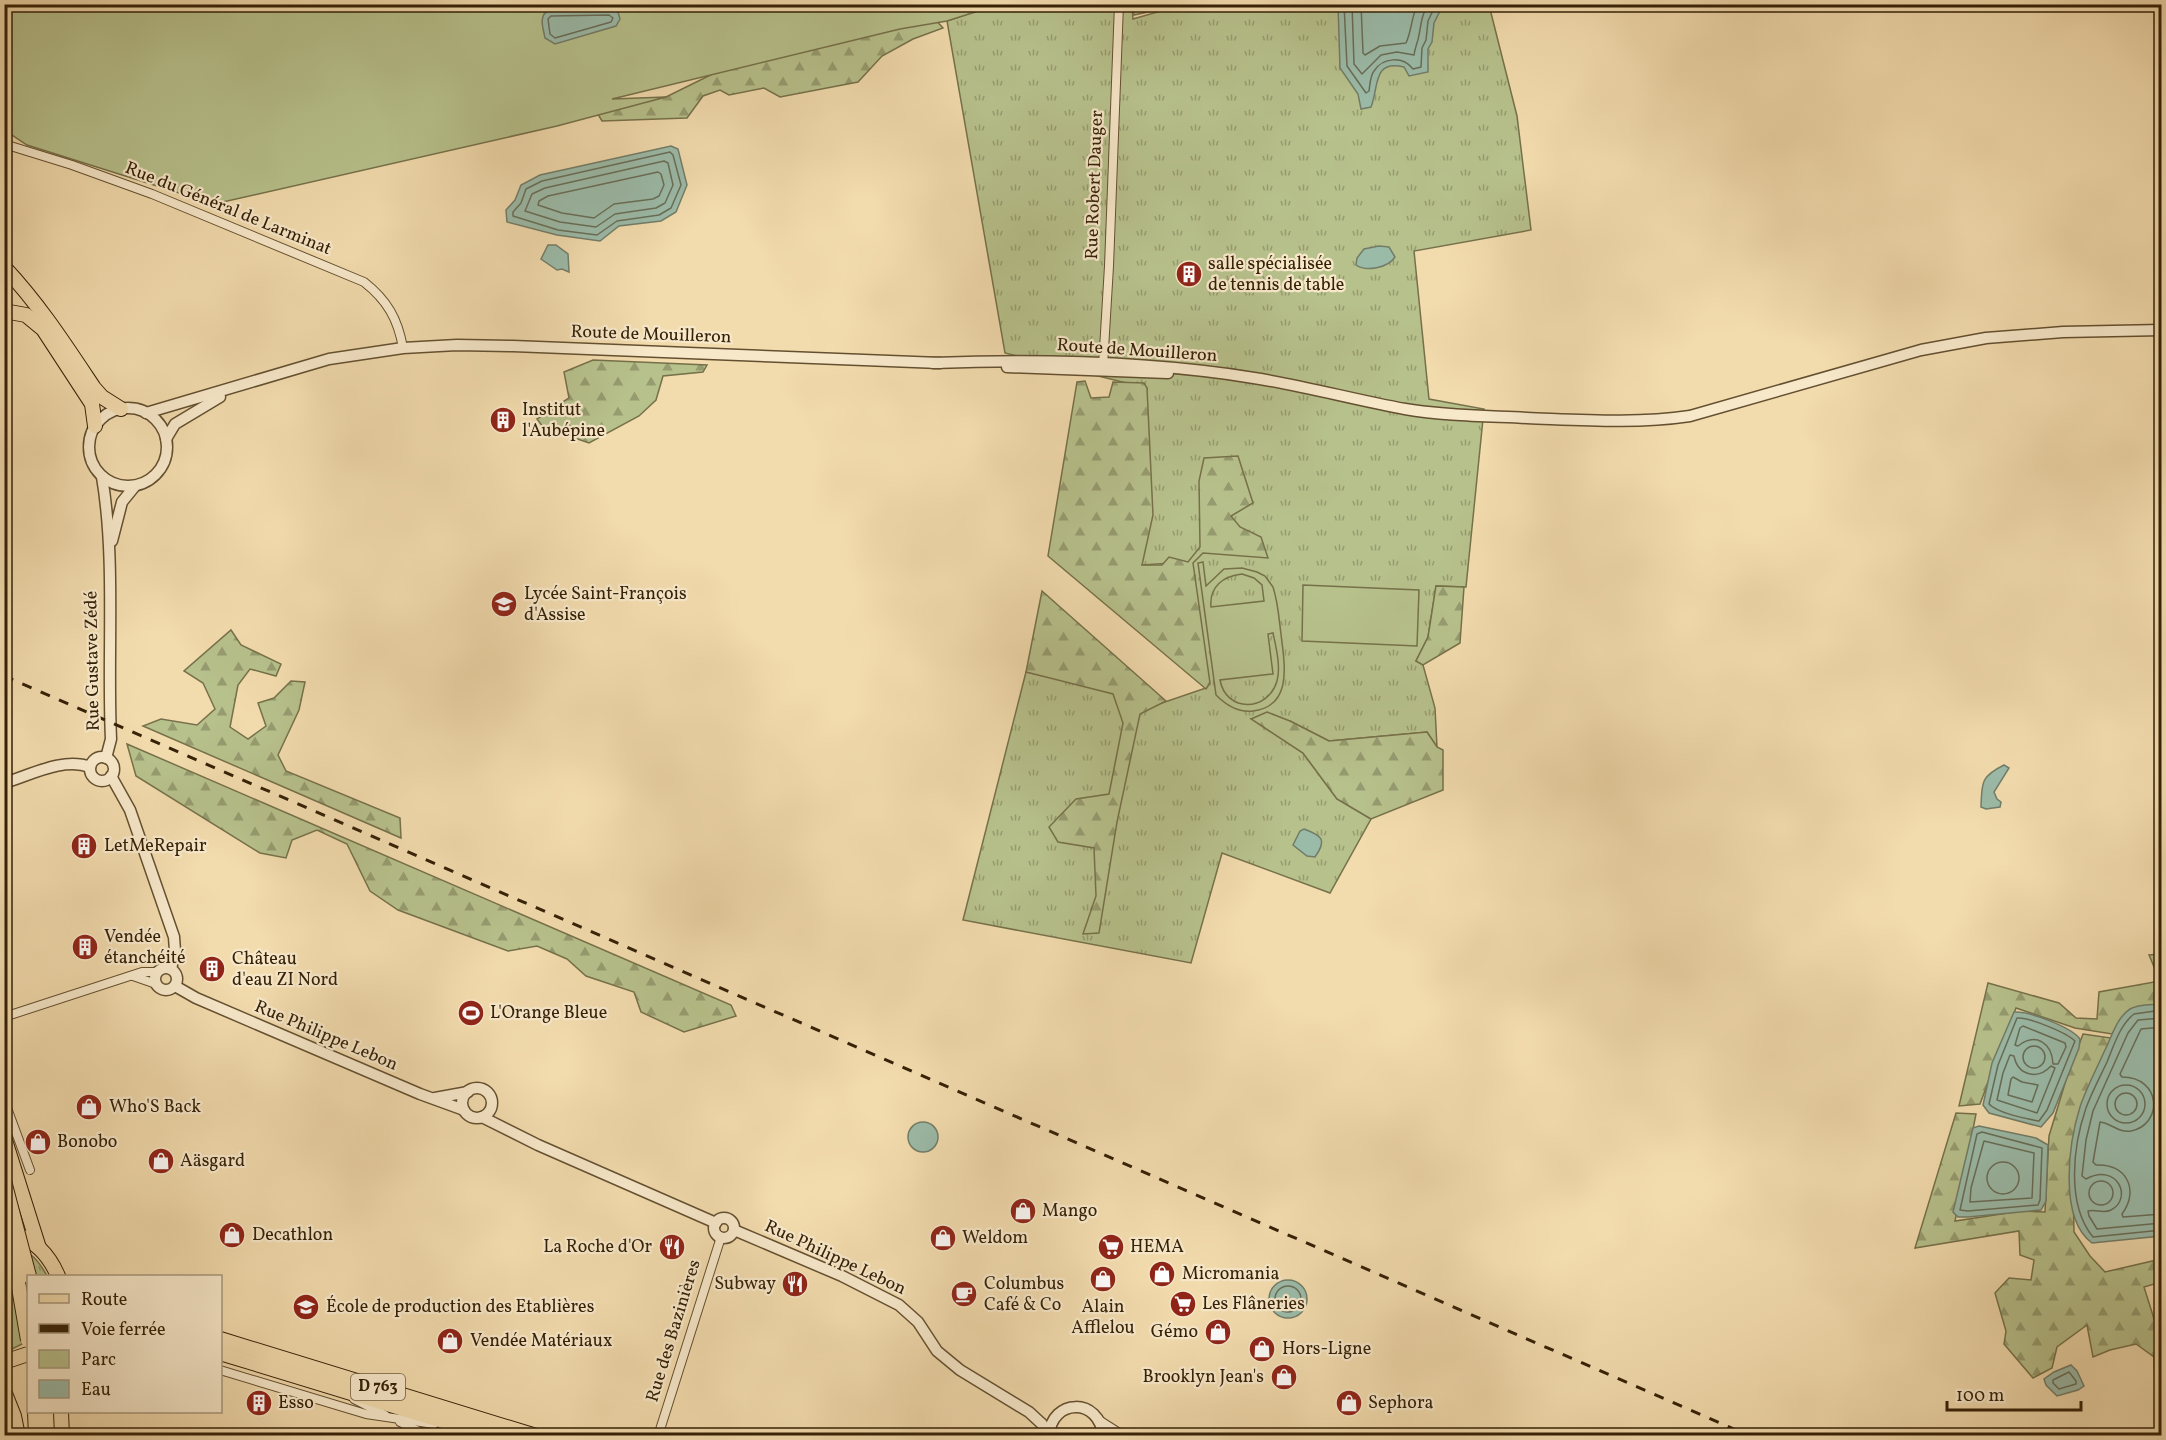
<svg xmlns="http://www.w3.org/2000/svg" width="2166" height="1440" font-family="Vollkorn,serif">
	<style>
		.grass { fill: url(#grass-tufts); stroke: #76714a; stroke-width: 1.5 }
		.forest { fill: url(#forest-firs); stroke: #76714a; stroke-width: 1.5 }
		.park { fill: #b7c18c; stroke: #76714a; stroke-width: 1.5; fill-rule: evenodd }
		.water { fill: #9bbba9; stroke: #727d68; stroke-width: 1.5 }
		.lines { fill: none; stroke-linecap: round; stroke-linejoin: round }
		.shore { stroke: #686e58; stroke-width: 1.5 }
		.minor-casing { stroke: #645030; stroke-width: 10 }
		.tertiary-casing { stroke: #645030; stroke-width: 13 }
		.primary-casing { stroke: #352107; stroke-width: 16 }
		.trunk-casing { stroke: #352107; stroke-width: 16 }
		.minor { stroke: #f7e8ca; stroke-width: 8 }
		.tertiary { stroke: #f7e8ca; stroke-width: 10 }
		.primary { stroke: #f2dbad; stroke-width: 14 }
		.trunk { stroke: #f2dbad; stroke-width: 14 }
		.rail { stroke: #352107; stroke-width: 3; stroke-dasharray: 10 10; stroke-linecap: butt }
		.trunk-bridge-casing { stroke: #352107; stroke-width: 16; stroke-linecap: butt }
		.trunk-bridge { stroke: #f2dbad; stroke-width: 14 }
		.labels { text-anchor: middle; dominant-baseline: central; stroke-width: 4.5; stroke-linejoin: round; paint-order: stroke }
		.shield { fill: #f7e8ca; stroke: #6f5d42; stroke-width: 1.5 }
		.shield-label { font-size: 16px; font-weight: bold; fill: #352107 }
		.street-label { font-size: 18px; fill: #352107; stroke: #f7e8ca }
		.poi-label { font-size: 18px; fill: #352107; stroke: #f7e8ca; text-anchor: start }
	</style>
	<defs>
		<pattern id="grass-tufts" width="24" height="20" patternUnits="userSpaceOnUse" patternTransform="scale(1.5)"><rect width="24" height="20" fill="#b7c18c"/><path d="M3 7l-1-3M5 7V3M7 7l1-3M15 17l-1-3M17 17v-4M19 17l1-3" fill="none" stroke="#969c70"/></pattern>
		<pattern id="forest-firs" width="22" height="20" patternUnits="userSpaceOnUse" patternTransform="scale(1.5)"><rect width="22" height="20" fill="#b7c18c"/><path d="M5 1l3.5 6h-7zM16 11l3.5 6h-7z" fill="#969c70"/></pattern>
	</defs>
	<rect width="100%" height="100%" fill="#f2dbad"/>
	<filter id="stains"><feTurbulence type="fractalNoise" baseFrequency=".00333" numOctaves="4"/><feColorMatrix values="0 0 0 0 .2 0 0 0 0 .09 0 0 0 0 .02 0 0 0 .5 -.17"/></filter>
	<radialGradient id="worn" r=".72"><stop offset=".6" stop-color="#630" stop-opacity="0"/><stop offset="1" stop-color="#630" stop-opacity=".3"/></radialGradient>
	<!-- grass -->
	<g class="grass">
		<polygon points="997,4 1132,5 1133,19 1185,4 1489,5 1517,116 1531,230 1414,251 1429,399 1484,409 1466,587 1436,586 1428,637 1416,661 1423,665 1435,708 1437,747 1427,732 1329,741 1290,721 1252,719 1303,753 1337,799 1371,819 1330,893 1222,853 1191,963 963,920 1026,672 1162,703 1206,688 1187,562 1142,565 1147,388 1005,353 947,21"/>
		<path d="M4,1242C26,1249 36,1255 47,1276H28V1341L10,1350L5,1351Z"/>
	</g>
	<!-- forest -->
	<g class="forest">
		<polygon points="922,5 943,28 913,39 882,56 858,82 780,97 764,88 729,95 720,90 703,96 687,118 602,121 596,111 666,97 751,55"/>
		<polygon points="1133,5 1133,4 1180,5 1134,15"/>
		<polygon points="593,360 707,365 703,372 663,376 656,400 639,416 589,443 543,427 537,419 569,398 564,372"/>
		<polygon points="1085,381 1091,398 1109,397 1113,382 1144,383 1147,388 1153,515 1142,565 1162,565 1169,557 1188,562 1200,547 1199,481 1204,458 1238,456 1253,503 1231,516 1240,527 1261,537 1268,558 1203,553 1193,563 1210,683 1206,689 1048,556 1077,382"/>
		<polygon points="1436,586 1464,587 1460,643 1423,665 1416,661 1428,637"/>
		<polygon points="1042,591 1166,701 1140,714 1117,822 1099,933 1083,934 1096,896 1094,848 1058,842 1049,827 1076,799 1109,794 1123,723 1113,694 1026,672"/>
		<polygon points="231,630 241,645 281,664 276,676 250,669 238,685 230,727 248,739 266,726 258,703 274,698 291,681 305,682 299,710 278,755 286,771 400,818 401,838 143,726 161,719 197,725 215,709 203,683 184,671"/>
		<polygon points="1267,712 1290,721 1329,741 1427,732 1437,747 1443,750 1443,790 1371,819 1337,799 1303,753 1251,719"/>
		<polygon points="127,744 731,1005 736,1016 684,1032 641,1012 634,992 586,976 567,959 537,946 508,951 398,910 370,891 347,844 317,830 292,840 286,858 260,853 136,776"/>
		<polygon points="2161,954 2161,1007 2126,1013 2112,1034 2075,1028 2016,1008 1980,1104 1959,1106 1988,983 2059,1003 2076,1018 2097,1019 2099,992 2160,981 2149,955"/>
		<polygon points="2083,1034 2111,1038 2072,1146 2074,1232 2090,1256 2105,1272 2161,1259 2161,1282 2144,1287 2161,1341 2161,1398 2155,1390 2154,1357 2136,1344 2110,1350 2093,1357 2087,1325 2057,1347 2052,1368 2033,1378 2004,1344 2006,1331 1995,1293 2009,1278 2031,1280 2034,1260 2020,1255 2019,1231 1915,1248 1956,1113 1976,1114 1955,1221 2021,1211 2045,1212 2049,1136 2066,1080"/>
	</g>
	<!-- park -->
	<g class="park">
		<polygon points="4,5 997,5 947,21 900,29 612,99 666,97 557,126 214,204 27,145 6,131"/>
		<path d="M1203,562L1206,586L1224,569L1242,568L1257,572L1265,576L1273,587C1278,602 1279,619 1281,634C1284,662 1294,706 1253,711C1238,713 1226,705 1216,695L1198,563ZM1242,574L1254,578L1262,585L1264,601L1211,607C1209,587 1223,576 1242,574ZM1273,633C1276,647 1281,667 1277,681C1268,712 1226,713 1220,680L1273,674L1268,634Z"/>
		<polygon points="1303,585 1419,590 1417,646 1302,641"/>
	</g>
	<!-- water -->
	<g class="water">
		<path d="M1338,5H1443L1434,23L1432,42L1428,49V72L1409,76L1404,67C1372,59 1379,88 1371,107L1361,109L1358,94L1340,68Z"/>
		<path d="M611,9L618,12L620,19L616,26L555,44L545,38C543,27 538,16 549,10Z"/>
		<polygon points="671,146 678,149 687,185 676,212 661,221 619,226 600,241 557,235 507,222 506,210 515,200 521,185 540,175"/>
		<polygon points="548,245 556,245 568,254 569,272 562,269 557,270 541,259"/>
		<path d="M1379,246L1389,247L1395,257C1388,268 1366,272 1356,265L1357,258L1364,249Z"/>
		<path d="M2004,765L2009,768L1994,792L1997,799L2001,802L2000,807L1986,809L1981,807C1982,783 1980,777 2004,765Z"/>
		<path d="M1304,829C1323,836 1327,840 1315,857L1307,856L1293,845L1300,831Z"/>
		<path d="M2161,1004V1236L2092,1243C2058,1218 2069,1142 2080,1107C2086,1089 2096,1070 2104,1052C2111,1039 2116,1018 2130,1009C2138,1004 2152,1005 2161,1004Z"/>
		<path d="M2014,1012C2029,1011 2071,1027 2080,1039L2079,1048L2053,1113L2041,1127L1989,1113L1983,1105L1992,1063Z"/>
		<circle cx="923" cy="1137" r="15"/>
		<polygon points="1979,1126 2036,1138 2048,1145 2046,1201 2041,1210 1968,1217 1958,1217 1953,1212 1972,1132 1973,1128"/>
		<circle cx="1288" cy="1299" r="19"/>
		<polygon points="2071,1365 2077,1371 2084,1386 2078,1390 2057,1396 2046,1385 2044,1379 2054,1372"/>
	</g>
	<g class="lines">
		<!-- shore -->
		<g class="shore">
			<path d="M1344,4L1347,66L1366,93L1369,91C1370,85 1370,76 1374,71C1383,57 1403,56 1413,69L1421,67L1422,48L1426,40L1428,21L1436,4"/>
			<path d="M1352,4L1354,64L1362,74L1381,55L1397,52L1414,55C1415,47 1418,42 1419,35C1422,20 1421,18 1428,4"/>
			<path d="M1361,4L1363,53L1365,55L1380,46L1406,43C1412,30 1411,17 1418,4"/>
			<polygon points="609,15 613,18 611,22 555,38 550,34 548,19 551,16"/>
			<polygon points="670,152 673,155 681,185 671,208 659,215 617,221 597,235 558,230 513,216 513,212 521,203 526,189 542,181"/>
			<polygon points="664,161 668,163 673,185 665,203 656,208 615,214 596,227 560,222 525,211 532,194 545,188"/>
			<polygon points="658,172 661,174 664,185 659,196 653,199 614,204 594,218 562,213 538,205 539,201 548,196"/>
			<path d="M2162,1010L2134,1014C2120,1025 2114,1045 2107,1062C2100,1077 2092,1092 2086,1108C2073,1146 2066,1204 2093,1237L2162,1230"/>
			<path d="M2017,1018C2029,1017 2067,1033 2075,1041L2047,1110L2039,1121C2027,1119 1997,1113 1989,1104L1998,1065Z"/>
			<path d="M2162,1018L2138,1020L2128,1033L2093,1111L2086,1140L2082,1176L2086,1179C2118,1162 2133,1199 2111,1210C2103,1214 2096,1209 2088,1211L2089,1216L2097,1229L2162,1223"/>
			<path d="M2023,1026L2065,1043L2066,1047L2058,1064H2053C2052,1043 2036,1032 2018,1046L2015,1045L2020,1028Z"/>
			<path d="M2162,1027L2141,1029L2120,1074L2122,1077C2162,1077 2163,1125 2131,1131C2118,1133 2111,1123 2100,1122L2093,1162L2096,1165C2126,1163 2140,1190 2122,1214L2123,1217L2162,1214"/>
			<circle cx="2034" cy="1057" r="11"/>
			<path d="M2010,1055L2014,1056C2018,1076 2038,1080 2051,1066L2055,1068L2037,1113L1997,1100L2003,1073Z"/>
			<polygon points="2013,1077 2022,1082 2038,1085 2032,1102 2008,1095 2011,1079"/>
			<circle cx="2126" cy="1104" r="19"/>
			<circle cx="2126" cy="1104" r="11"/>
			<polygon points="1982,1132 2042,1148 2040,1200 2038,1205 1968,1211 1960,1210 1977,1134"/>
			<polygon points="1984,1141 2034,1153 2032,1198 1970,1202 1971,1188"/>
			<circle cx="2003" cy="1178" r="16"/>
			<circle cx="2101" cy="1193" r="12"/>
			<circle cx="1288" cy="1299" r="13"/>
			<polygon points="2069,1372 2076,1381 2076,1384 2059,1389 2053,1383 2053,1380"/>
		</g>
		<defs>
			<g id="minor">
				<path d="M4,144L72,165L152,194L364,282C387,300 398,319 403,348"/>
				<polyline points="1103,366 1109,266 1119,4"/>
				<polyline points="133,976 156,984"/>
				<polyline points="4,1017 142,972 158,972"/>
				<polyline points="4,1100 30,1170"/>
				<polyline points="220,1370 366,1414 434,1424"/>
				<polyline points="354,1399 385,1415"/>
				<polyline points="1099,1420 1124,1436"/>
				<polyline points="400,1422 429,1436"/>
				<polyline points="658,1436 721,1237"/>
			</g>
			<g id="tertiary">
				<path d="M933,363C1041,359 1148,361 1254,378C1305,386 1355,400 1405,409C1445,416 1487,416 1527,418C1582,420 1636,424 1690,416L1921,350L1986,338L2063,332L2162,330"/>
				<polyline points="1007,367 1168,373"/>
				<circle cx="128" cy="447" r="39"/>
				<polyline points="146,413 329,359 403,348 457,345 513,346 940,363"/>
				<polyline points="166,439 175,424 220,397"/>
				<path d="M102,477C116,560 107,654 111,739L106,758"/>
				<polyline points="112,541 122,502 135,486"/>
				<circle cx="102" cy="769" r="12"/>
				<polyline points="111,776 130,810 174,937 175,951 171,969"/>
				<path d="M4,783C31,775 63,757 90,767"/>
				<circle cx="166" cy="979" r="11"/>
				<polyline points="175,986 196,998 420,1094 464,1110"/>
				<circle cx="477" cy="1103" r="15"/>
				<polyline points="435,1098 468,1092"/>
				<polyline points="482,1117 538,1145 716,1223"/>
				<circle cx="724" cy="1228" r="10"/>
				<polyline points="734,1230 842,1276 899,1305 918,1322 937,1351 960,1370 1029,1412 1042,1424 1049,1436"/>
				<path d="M1049,1436C1051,1398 1100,1397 1103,1436"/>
			</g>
			<g id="primary">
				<path d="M10,1233C33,1237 49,1255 58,1276"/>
				<polyline points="220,1339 536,1436"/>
				<polyline points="220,1353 492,1436"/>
				<polyline points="4,1362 28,1354"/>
			</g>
			<g id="trunk">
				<path d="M4,267C39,304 66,346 94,388L102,397L121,409"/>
				<polyline points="4,311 26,315 43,329 92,404 95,426"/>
				<polyline points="4,1137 39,1248"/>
				<polyline points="4,1391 14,1416 18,1436"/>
				<polyline points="35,1412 36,1436"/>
				<polyline points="46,1412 47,1436"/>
				<polyline points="61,1412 62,1436"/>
			</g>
		</defs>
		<!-- minor casing -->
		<use href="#minor" class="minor-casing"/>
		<!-- tertiary casing -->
		<use href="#tertiary" class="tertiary-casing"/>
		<!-- primary casing -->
		<use href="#primary" class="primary-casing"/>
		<!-- trunk casing -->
		<use href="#trunk" class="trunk-casing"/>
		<!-- minor -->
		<use href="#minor" class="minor"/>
		<!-- tertiary -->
		<use href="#tertiary" class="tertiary"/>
		<!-- primary -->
		<use href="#primary" class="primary"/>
		<!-- trunk -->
		<use href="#trunk" class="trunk"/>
		<!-- rail -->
		<polyline class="rail" points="4,676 1750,1436"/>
		<defs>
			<g id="trunk-bridge">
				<polyline points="4,1181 29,1276"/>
				<polyline points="4,1223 12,1247 28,1340"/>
			</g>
		</defs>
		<!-- trunk-bridge casing -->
		<use href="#trunk-bridge" class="trunk-bridge-casing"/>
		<!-- trunk-bridge -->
		<use href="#trunk-bridge" class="trunk-bridge"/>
	</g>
	<!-- icons -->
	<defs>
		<symbol id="building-disc" viewBox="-11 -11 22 22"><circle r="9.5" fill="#8f2418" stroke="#f7e8ca"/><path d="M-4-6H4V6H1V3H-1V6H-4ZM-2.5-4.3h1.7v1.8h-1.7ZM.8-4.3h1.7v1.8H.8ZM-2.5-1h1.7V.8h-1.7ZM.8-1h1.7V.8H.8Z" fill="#fff"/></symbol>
		<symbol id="school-disc" viewBox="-11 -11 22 22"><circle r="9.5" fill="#8f2418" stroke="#f7e8ca"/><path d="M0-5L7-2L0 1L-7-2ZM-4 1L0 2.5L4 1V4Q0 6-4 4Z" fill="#fff"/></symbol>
		<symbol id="stadium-disc" viewBox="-11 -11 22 22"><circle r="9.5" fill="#8f2418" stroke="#f7e8ca"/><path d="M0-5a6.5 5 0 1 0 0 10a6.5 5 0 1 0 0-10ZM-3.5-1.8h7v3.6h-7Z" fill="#fff"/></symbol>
		<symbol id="shop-disc" viewBox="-11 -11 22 22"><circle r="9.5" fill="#8f2418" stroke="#f7e8ca"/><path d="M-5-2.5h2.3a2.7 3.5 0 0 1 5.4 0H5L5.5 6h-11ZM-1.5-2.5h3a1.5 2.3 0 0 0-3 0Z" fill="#fff"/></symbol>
		<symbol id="restaurant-disc" viewBox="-11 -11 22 22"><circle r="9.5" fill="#8f2418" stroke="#f7e8ca"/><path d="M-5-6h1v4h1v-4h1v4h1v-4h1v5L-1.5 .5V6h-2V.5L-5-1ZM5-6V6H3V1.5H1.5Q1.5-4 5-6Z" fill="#fff"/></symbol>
		<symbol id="supermarket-disc" viewBox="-11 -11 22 22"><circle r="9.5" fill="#8f2418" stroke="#f7e8ca"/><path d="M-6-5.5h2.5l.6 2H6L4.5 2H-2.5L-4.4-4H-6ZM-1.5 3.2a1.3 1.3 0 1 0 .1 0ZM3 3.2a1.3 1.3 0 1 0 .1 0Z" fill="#fff"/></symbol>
		<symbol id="cafe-disc" viewBox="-11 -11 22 22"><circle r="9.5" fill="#8f2418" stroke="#f7e8ca"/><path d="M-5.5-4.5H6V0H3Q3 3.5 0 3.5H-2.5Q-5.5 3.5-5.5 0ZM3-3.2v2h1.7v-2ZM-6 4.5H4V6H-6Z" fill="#fff"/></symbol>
	</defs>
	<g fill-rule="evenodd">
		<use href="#building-disc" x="1174" y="259" width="30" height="30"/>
		<use href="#building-disc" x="488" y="405" width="30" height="30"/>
		<use href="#school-disc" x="489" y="589" width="30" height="30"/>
		<use href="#building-disc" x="69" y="831" width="30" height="30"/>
		<use href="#building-disc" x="70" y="932" width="30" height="30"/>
		<use href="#building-disc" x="197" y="954" width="30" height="30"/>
		<use href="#stadium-disc" x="456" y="998" width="30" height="30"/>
		<use href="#shop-disc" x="74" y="1092" width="30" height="30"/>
		<use href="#shop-disc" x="23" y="1127" width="30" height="30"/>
		<use href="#shop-disc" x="146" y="1146" width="30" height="30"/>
		<use href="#shop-disc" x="1008" y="1196" width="30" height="30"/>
		<use href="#shop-disc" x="217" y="1220" width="30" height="30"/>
		<use href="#shop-disc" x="928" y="1223" width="30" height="30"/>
		<use href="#restaurant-disc" x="657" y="1232" width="30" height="30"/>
		<use href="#supermarket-disc" x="1096" y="1232" width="30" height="30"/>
		<use href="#shop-disc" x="1147" y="1259" width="30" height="30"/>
		<use href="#shop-disc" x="1088" y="1264" width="30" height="30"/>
		<use href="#restaurant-disc" x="780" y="1269" width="30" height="30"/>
		<use href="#cafe-disc" x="949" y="1279" width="30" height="30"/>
		<use href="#supermarket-disc" x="1168" y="1289" width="30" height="30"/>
		<use href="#school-disc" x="291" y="1292" width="30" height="30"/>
		<use href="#shop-disc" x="1203" y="1317" width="30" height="30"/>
		<use href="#shop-disc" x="435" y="1326" width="30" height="30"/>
		<use href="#shop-disc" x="1247" y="1334" width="30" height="30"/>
		<use href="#shop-disc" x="1269" y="1362" width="30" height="30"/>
		<use href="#building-disc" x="244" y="1388" width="30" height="30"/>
		<use href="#shop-disc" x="1334" y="1388" width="30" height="30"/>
	</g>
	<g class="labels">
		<!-- shield labels -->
		<rect class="shield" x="351" y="1374" width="54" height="26" rx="4.5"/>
		<g class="shield-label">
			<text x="378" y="1387">D 763</text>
		</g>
		<!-- street labels -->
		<g class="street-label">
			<text transform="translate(1095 185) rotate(-88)">Rue Robert Dauger</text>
			<text transform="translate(228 209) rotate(22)">Rue du Général de Larminat</text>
			<text transform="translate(651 335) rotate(2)">Route de Mouilleron</text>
			<text transform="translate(1137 351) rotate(4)">Route de Mouilleron</text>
			<text transform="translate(93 661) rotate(-91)">Rue Gustave Zédé</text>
			<text transform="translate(326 1036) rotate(23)">Rue Philippe Lebon</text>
			<text transform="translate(835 1258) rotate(25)">Rue Philippe Lebon</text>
			<text transform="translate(674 1331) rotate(-73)">Rue des Bazinières</text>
		</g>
		<!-- poi labels -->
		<g class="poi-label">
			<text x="1208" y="264">salle spécialisée<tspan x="1208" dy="21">de tennis de table</tspan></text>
			<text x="522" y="410">Institut<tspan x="522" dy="21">l'Aubépine</tspan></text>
			<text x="524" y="594">Lycée Saint-François<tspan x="524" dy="21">d'Assise</tspan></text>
			<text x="104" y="846">LetMeRepair</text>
			<text x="104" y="937">Vendée<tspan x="104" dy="21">étanchéité</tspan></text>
			<text x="232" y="959">Château<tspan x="232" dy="21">d'eau ZI Nord</tspan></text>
			<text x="490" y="1013">L'Orange Bleue</text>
			<text x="109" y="1107">Who'S Back</text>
			<text x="57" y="1142">Bonobo</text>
			<text x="180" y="1161">Aäsgard</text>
			<text x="1042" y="1211">Mango</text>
			<text x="252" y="1235">Decathlon</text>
			<text x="962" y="1238">Weldom</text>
			<text x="652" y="1247" text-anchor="end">La Roche d'Or</text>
			<text x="1130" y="1247">HEMA</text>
			<text x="1182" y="1274">Micromania</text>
			<text x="776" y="1284" text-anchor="end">Subway</text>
			<text x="984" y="1284">Columbus<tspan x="984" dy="21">Café &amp; Co</tspan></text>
			<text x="1202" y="1304">Les Flâneries</text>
			<text x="326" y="1307">École de production des Etablières</text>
			<text x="1103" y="1307" text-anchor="middle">Alain<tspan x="1103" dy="21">Afflelou</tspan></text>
			<text x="1198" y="1332" text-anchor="end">Gémo</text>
			<text x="470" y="1341">Vendée Matériaux</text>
			<text x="1282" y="1349">Hors-Ligne</text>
			<text x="1264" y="1377" text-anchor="end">Brooklyn Jean's</text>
			<text x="278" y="1403">Esso</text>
			<text x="1368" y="1403">Sephora</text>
		</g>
	</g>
	<!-- margin -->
	<rect width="2166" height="1440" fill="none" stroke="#f2dbad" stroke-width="24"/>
	<rect x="6" y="6" width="2154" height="1428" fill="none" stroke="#352107" stroke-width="3"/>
	<rect x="12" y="12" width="2142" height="1416" fill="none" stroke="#352107" stroke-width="1.5"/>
	<!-- legend -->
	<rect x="27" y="1275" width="195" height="138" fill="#f7e8ca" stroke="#a9987c" stroke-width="1.5"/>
	<rect x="39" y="1294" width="30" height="9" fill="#f2dbad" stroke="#a9987c" stroke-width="1.5"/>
	<text x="81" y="1305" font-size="18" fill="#352107">Route</text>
	<rect x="39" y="1324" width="30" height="9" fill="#352107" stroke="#a9987c" stroke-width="1.5"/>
	<text x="81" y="1335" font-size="18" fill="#352107">Voie ferrée</text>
	<rect x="39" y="1350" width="30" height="18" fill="#b7c18c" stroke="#a9987c" stroke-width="1.5"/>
	<text x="81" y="1365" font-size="18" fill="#352107">Parc</text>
	<rect x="39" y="1380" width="30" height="18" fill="#9bbba9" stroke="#a9987c" stroke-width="1.5"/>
	<text x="81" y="1395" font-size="18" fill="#352107">Eau</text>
	<!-- scale -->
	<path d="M1947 1401v9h134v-9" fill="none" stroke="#352107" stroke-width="3"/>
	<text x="1956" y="1401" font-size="18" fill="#352107" stroke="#f7e8ca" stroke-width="4.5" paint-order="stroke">100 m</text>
	<rect width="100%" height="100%" filter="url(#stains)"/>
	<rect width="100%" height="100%" fill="url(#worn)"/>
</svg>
